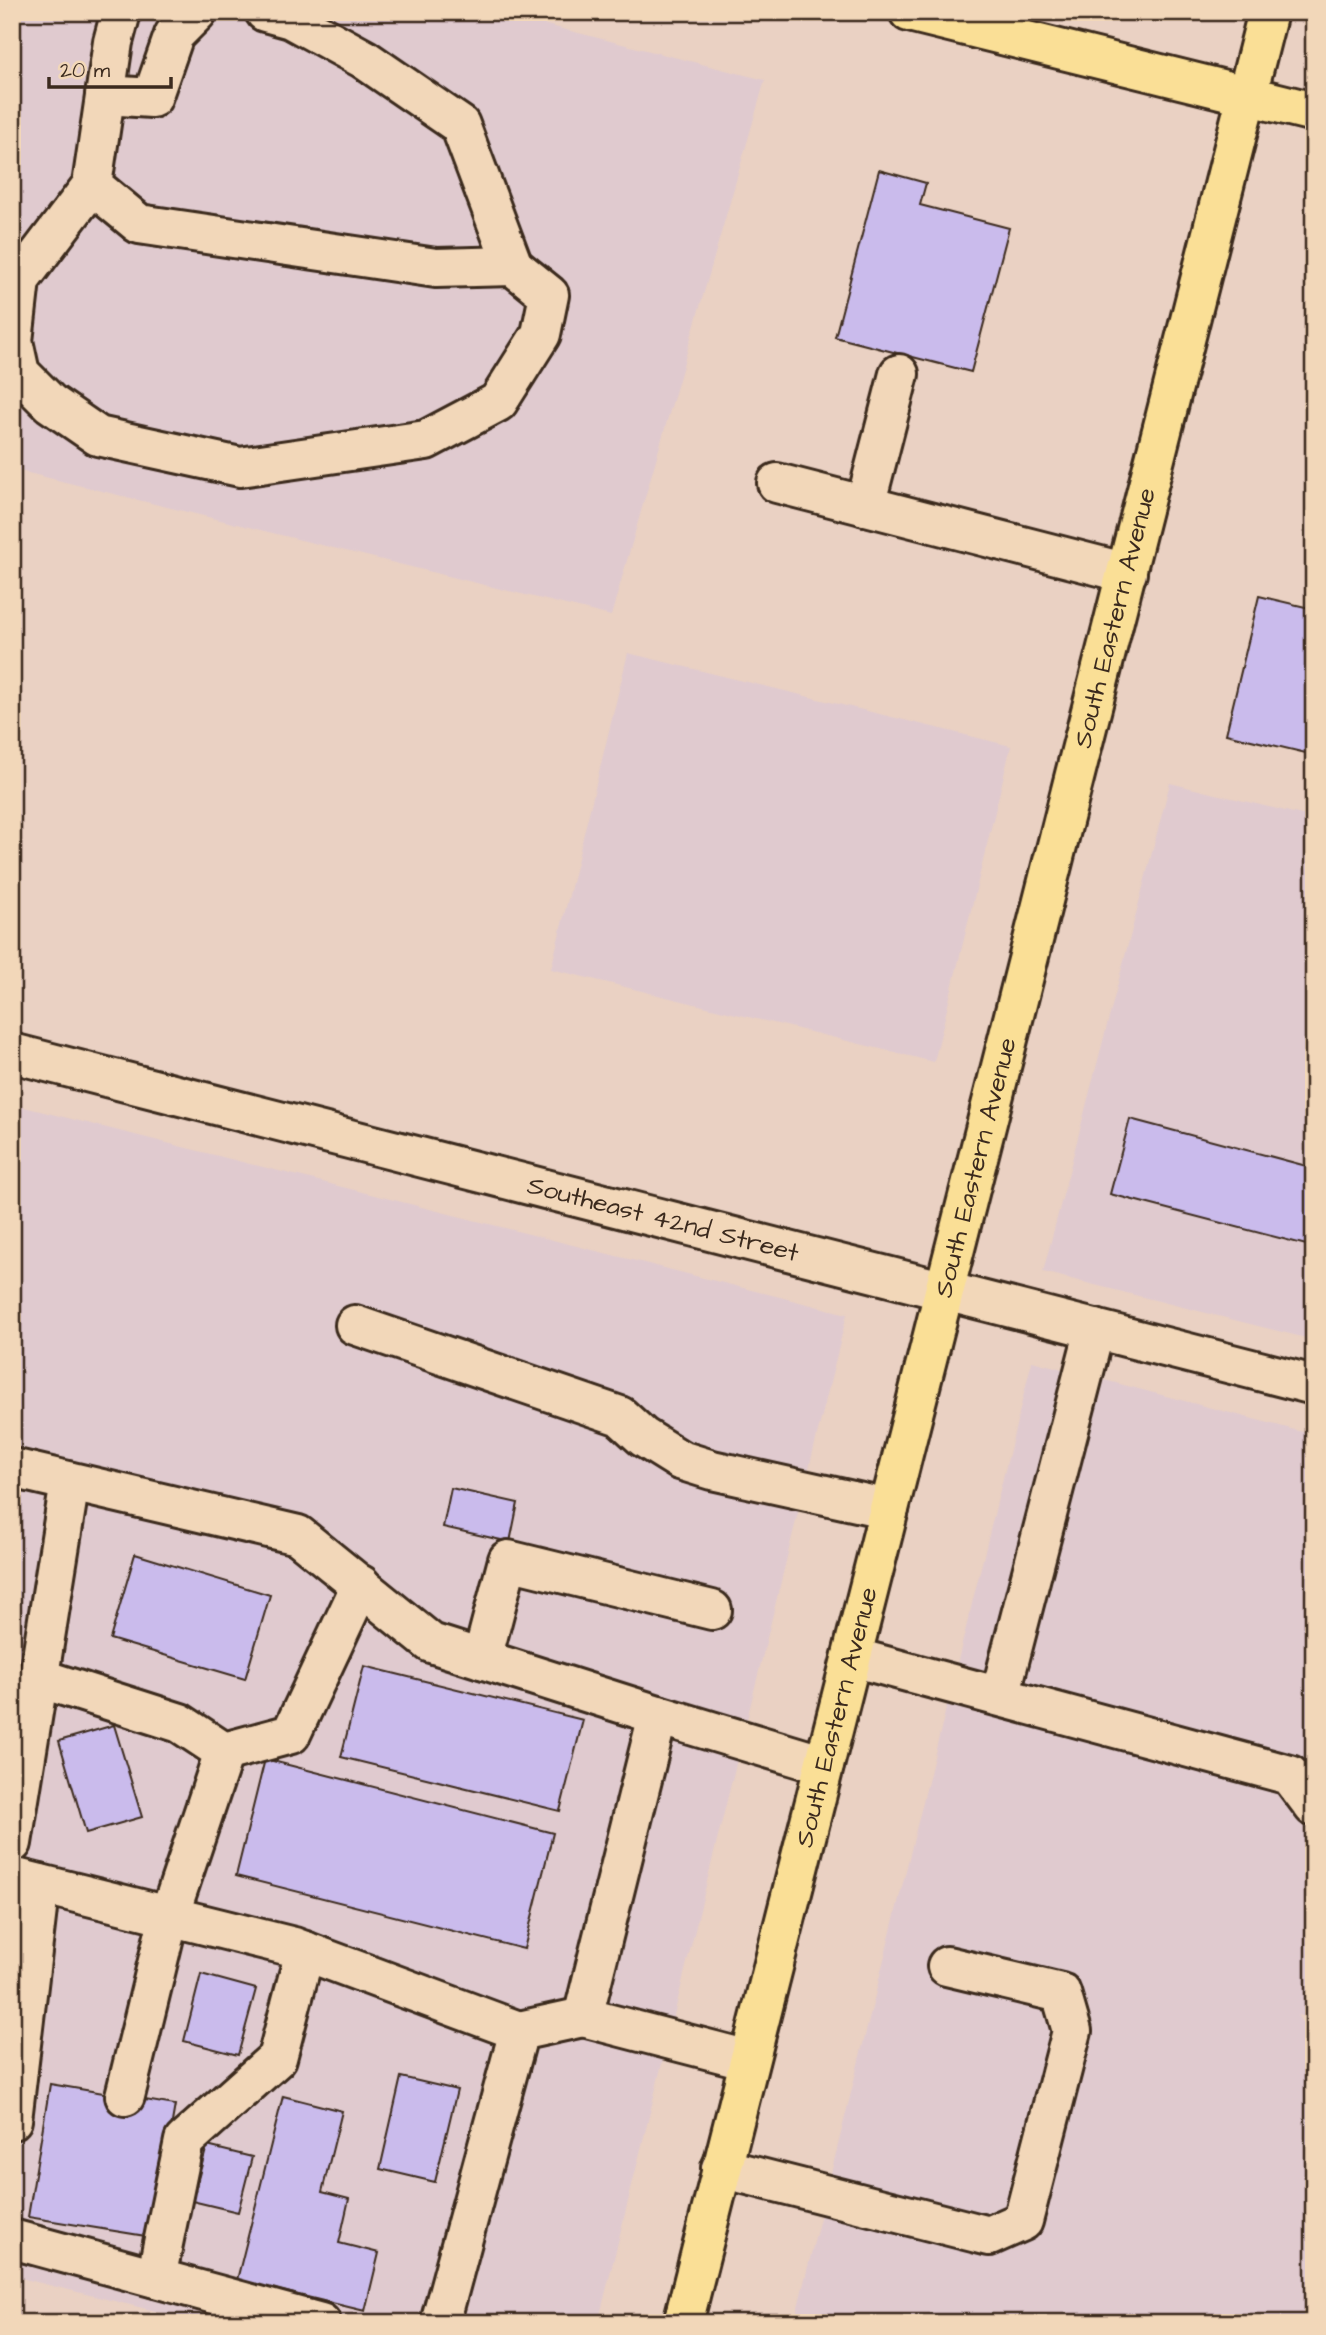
<svg xmlns="http://www.w3.org/2000/svg" width="1326" height="2335" font-family="'Architects Daughter',sans-serif">
	<style>
		.built { fill: #e0cacf }
		.building { fill: #cabbec; stroke: #3b2a1e; stroke-width: 2 }
		.lines { fill: none; stroke-linecap: round; stroke-linejoin: round }
		.minor-casing { stroke: #3b2a1e; stroke-width: 44 }
		.major-casing { stroke: #3b2a1e; stroke-width: 44 }
		.minor { stroke: #f2d7b9; stroke-width: 38 }
		.major { stroke: #fadf96; stroke-width: 38 }
		.labels { text-anchor: middle; dominant-baseline: central; stroke-width: 5; stroke-linejoin: round; paint-order: stroke }
		.street-label { font-size: 26px; fill: #3b2a1e; stroke: #f2d7b9 }
	</style>
	<rect width="100%" height="100%" fill="#ead1c3"/>
	<filter id="ink" filterUnits="userSpaceOnUse"><feTurbulence type="fractalNoise" baseFrequency=".0143" numOctaves="2"/><feDisplacementMap in="SourceGraphic" scale="14" xChannelSelector="R" yChannelSelector="G"/><feConvolveMatrix kernelMatrix="1 2 1 2 8 2 1 2 1" color-interpolation-filters="sRGB"/></filter>
	<g filter="url(#ink)">
		<!-- built -->
		<g class="built">
			<polygon points="12,12 495,12 765,80 611,616 12,469"/>
			<polygon points="628,653 1011,746 934,1062 551,969"/>
			<polygon points="1170,783 1314,818 1314,1340 1043,1272"/>
			<polygon points="12,1104 847,1314 598,2323 204,2323 12,2276"/>
			<polygon points="1032,1361 1314,1435 1314,2019 1297,2015 1314,2040 1314,2323 794,2323"/>
		</g>
		<!-- building -->
		<g class="building">
			<polygon points="879,170 926,183 920,205 1009,228 971,372 835,337"/>
			<polygon points="1259,596 1314,609 1314,755 1226,734"/>
			<polygon points="1130,1119 1314,1168 1314,1247 1110,1194"/>
			<polygon points="451,1488 518,1503 510,1542 443,1527"/>
			<polygon points="135,1554 270,1595 245,1679 110,1639"/>
			<polygon points="364,1666 583,1720 560,1811 341,1757"/>
			<polygon points="114,1725 142,1817 86,1833 59,1741"/>
			<polygon points="265,1759 553,1833 524,1949 236,1876"/>
			<polygon points="201,1974 256,1989 238,2055 184,2041"/>
			<polygon points="401,2077 457,2090 435,2182 380,2169"/>
			<polygon points="50,2084 175,2105 152,2237 28,2217"/>
			<polygon points="283,2096 342,2111 322,2192 349,2199 339,2243 379,2253 365,2311 237,2280"/>
			<polygon points="207,2146 252,2157 238,2212 192,2201"/>
		</g>
		<g class="lines">
			<defs>
				<g id="minor">
					<polyline points="265,12 291,19 364,59 460,125 513,266"/>
					<polyline points="105,95 152,98 174,35 197,12"/>
					<polyline points="92,185 139,224 436,268 513,266 549,295 541,334 498,402 426,440 240,467 98,436 50,403 20,373 13,341 20,280 92,185 113,42 121,12"/>
					<polyline points="777,483 1127,573"/>
					<polyline points="865,506 899,374"/>
					<path id="s1" d="M12,1053L1314,1385"/>
					<polyline points="355,1325 620,1416 643,1437 680,1460 712,1470 889,1509"/>
					<polyline points="12,1468 298,1535 431,1643 658,1715"/>
					<polyline points="852,1657 1290,1775 1314,1807"/>
					<polyline points="482,1659 508,1560 712,1610"/>
					<polyline points="39,1678 180,1723 224,1752 291,1734 361,1585"/>
					<polyline points="1000,1696 1095,1329"/>
					<polyline points="12,1843 70,1482"/>
					<polyline points="12,1877 294,1947 519,2031"/>
					<polyline points="749,2060 583,2017 658,1715 824,1765"/>
					<polyline points="125,2096 169,1916 224,1752"/>
					<polyline points="12,2120 40,1884"/>
					<polyline points="721,2168 989,2236 1023,2221 1072,2031 1061,1993 947,1966"/>
					<polyline points="12,2239 321,2323"/>
					<polyline points="156,2278 184,2141 277,2058 305,1951"/>
					<polyline points="440,2323 519,2031 583,2017"/>
				</g>
				<g id="major">
					<polyline points="909,12 1314,112"/>
					<path id="s2" d="M683,2323L1268,12"/>
				</g>
			</defs>
			<!-- minor casing -->
			<use href="#minor" class="minor-casing"/>
			<!-- major casing -->
			<use href="#major" class="major-casing"/>
			<!-- minor -->
			<use href="#minor" class="minor"/>
			<!-- major -->
			<use href="#major" class="major"/>
		</g>
	</g>
	<g class="labels">
		<!-- street labels -->
		<g class="street-label">
			<text stroke="none"><textPath href="#s2" startOffset="1759">South Eastern Avenue</textPath></text>
			<text stroke="none"><textPath href="#s2" startOffset="1192">South Eastern Avenue</textPath></text>
			<text stroke="none"><textPath href="#s1" startOffset="672">Southeast 42nd Street</textPath></text>
			<text stroke="none"><textPath href="#s2" startOffset="625">South Eastern Avenue</textPath></text>
		</g>
	</g>
	<!-- margin -->
	<rect width="1326" height="2335" fill="none" stroke="#f2d7b9" stroke-width="42"/>
	<rect x="21" y="21" width="1284" height="2293" fill="none" stroke="#3b2a1e" stroke-width="2.5" filter="url(#ink)"/>
	<!-- scale -->
	<path d="M49 77v10h122v-10" fill="none" stroke="#3b2a1e" stroke-width="3.5"/>
	<text x="60" y="77" font-size="21" fill="#3b2a1e" stroke="#f2d7b9" stroke-width="5" paint-order="stroke">20 m</text>
</svg>
